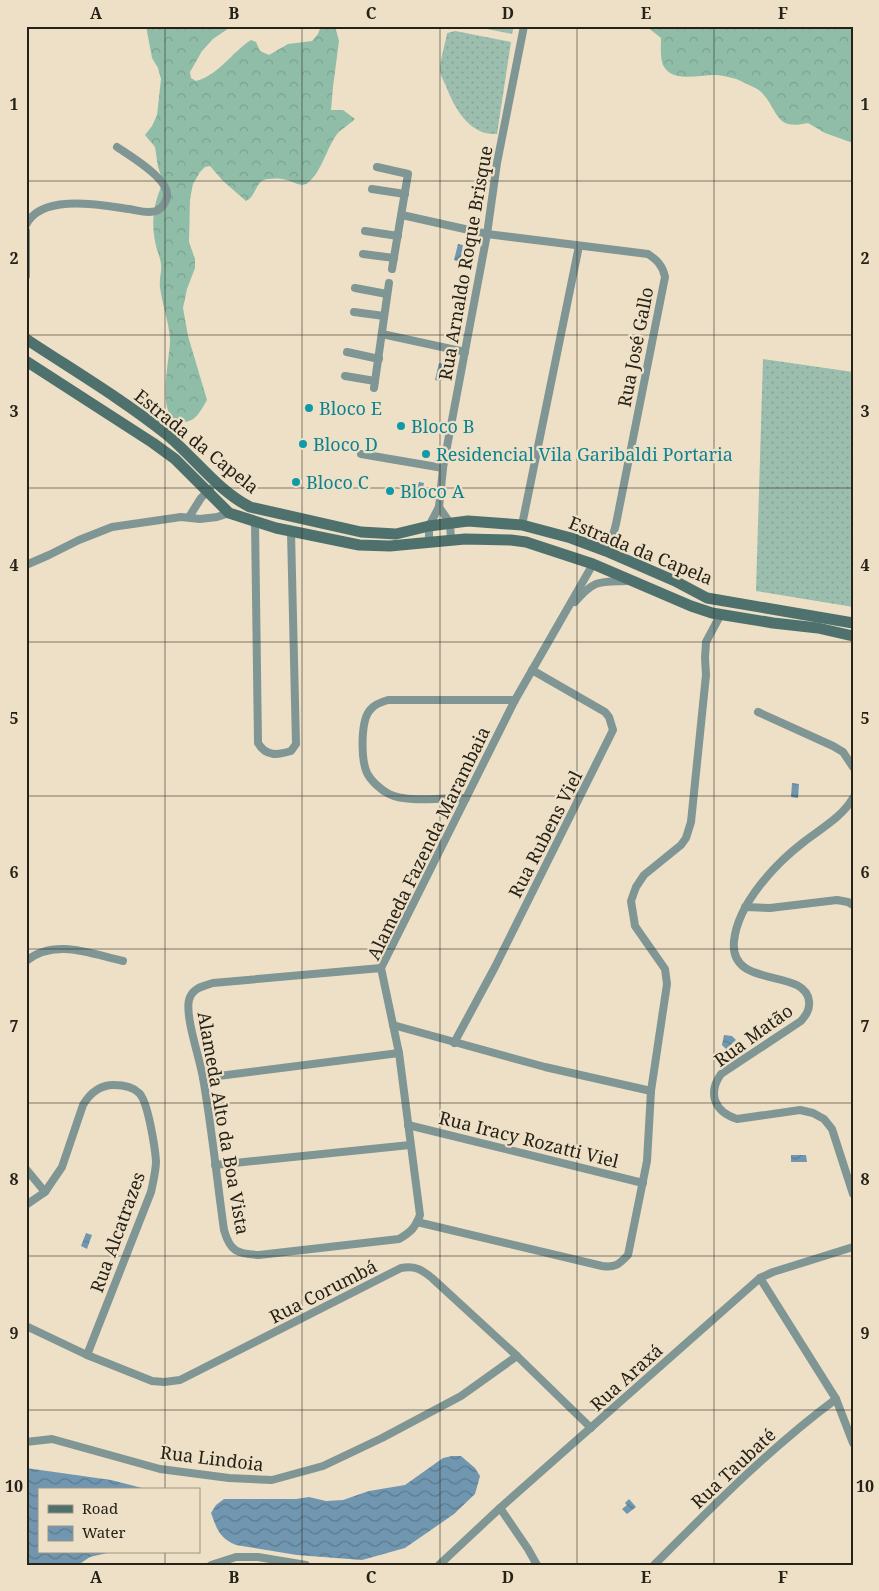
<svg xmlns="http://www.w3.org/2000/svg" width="879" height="1591" font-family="'Noto Serif',serif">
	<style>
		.grass { fill: url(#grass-dots) }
		.forest { fill: url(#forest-crowns) }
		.water { fill: url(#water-waves) }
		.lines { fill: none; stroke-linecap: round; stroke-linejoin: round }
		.minor { stroke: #7f9694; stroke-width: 8 }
		.secondary { stroke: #4f716e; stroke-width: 11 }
		.grid { fill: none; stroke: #262218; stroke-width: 1; stroke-opacity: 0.55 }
		.culture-dot { fill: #0f9aa8; stroke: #ede0c7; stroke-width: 2 }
		.labels { text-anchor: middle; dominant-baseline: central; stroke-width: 4.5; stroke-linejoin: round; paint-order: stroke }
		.street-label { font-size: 18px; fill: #262218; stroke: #ede0c7 }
		.culture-label { font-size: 18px; fill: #0d838f; stroke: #ede0c7; text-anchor: start }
		.neatline { fill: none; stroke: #262218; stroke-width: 2 }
		.grid-label { font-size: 16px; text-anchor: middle; font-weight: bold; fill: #262218 }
	</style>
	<defs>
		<pattern id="grass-dots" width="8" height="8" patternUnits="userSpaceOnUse" patternTransform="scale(1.25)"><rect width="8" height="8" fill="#9cbeae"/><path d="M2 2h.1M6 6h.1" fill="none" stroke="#86a395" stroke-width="1.8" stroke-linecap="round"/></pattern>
		<pattern id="forest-crowns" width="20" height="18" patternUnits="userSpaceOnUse" patternTransform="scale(1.25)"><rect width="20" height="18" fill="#8fbda8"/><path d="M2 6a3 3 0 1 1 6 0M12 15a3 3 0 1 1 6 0" fill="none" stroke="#7ba290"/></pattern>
		<pattern id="water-waves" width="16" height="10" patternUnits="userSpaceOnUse" patternTransform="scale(1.25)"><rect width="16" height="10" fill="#7096b0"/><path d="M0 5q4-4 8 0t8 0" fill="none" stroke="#5c7a8e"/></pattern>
	</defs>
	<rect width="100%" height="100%" fill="#ede0c7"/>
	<!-- grass -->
	<g class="grass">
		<polygon points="471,26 514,26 512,34"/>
		<path d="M455,31L511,42L497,134C470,136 454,108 446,86C444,82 441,76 440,72C439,64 446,41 447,33Z"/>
		<polygon points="763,359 853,372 853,607 756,591"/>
	</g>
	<!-- forest -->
	<g class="forest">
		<path d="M146,26H232L213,39L202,51L190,72L191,78L196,81C219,75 232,52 251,40L256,42L260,51L269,55L288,44L312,41L318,34L321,26H335L339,41L333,87L331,110H343L355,119C349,125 339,130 335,137C326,151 322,169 310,181C301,190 293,180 282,179C278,178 271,179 267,179C255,181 256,197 246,201L223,181L210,166L205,167L200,172L193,184L190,199L189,242L195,259V268L187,289L183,308L188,336L207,400C201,410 196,422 183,422C153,421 171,357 170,339C169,322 162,304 160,287C159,279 162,271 161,264C160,256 156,249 155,241C151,219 154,203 163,182L158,167L155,147L145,135L152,126L157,115L161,79L158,68L152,58Z"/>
		<path d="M646,26H853V143L825,133L808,123C773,131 780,110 760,91C755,87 748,85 743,82C735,78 726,76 717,75C701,74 672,84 663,65C660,58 661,46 661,38Z"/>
	</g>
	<!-- water -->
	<g class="water">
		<polygon points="458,244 463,245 460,262 454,260"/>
		<polygon points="439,363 444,364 441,381 435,380"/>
		<polygon points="419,482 424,483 421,500 415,499"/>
		<polygon points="792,783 799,784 798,798 791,797"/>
		<polygon points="724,1035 732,1036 736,1040 726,1049 722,1045"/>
		<polygon points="791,1155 806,1155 807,1162 791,1162"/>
		<polygon points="86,1233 92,1235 87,1249 81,1246"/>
		<path d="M452,1456H461L475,1468L480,1476L475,1494L454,1514L405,1548L362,1560L297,1555L236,1545C219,1538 217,1529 211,1513L216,1505L224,1499H296L309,1497L326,1501L343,1500L369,1491L405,1485L443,1458Z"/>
		<polygon points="26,1468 111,1480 150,1490 39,1490 39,1552 111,1552 90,1557 78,1565 26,1565"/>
		<polygon points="629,1499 636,1507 627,1514 622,1509 627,1505 625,1503"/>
	</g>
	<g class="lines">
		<!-- minor -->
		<g class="minor">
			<polyline points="377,167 408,174 392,269"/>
			<polyline points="372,189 405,194"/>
			<path d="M402,215L487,234L648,254C657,260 663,266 665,277L616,524L612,539L606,551"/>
			<path d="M26,225C41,193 101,205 129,209C137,210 147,214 156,211C161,209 164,205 166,200C175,182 130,156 117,147"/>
			<polyline points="26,231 26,276"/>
			<polyline points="365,231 398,236"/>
			<polyline points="363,254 394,258"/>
			<polyline points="355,288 387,294"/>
			<polyline points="354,312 384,316"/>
			<polyline points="382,334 465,352"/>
			<polyline points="347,352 379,359"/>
			<polyline points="345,376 375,381"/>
			<polyline points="374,388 389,283"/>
			<polyline points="361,454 443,468"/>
			<polyline points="439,507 450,523 451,540"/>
			<polyline points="189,517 201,498 210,489"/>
			<path d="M255,522L258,743C266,757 278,755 291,751L296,744L291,532"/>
			<polyline points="522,525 579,246"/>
			<polyline points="429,543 429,526 439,507 443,468 487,234 497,163 524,26"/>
			<polyline points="26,565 49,555 79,540 112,527 181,517 200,519 217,517 229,513"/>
			<path d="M575,602C595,579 599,582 628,581"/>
			<polyline points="758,712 833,746 843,752 853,767"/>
			<path d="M466,798C446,798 406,803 389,794C381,790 371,781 367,773C361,760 360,719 371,709C375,704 381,702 388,700H515"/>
			<path d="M853,798C842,817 822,828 805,841C776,863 738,903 734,941C729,990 805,967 809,1001C810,1010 806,1015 801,1021L721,1074C707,1094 715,1112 737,1119L800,1110L813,1113L824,1119L832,1129L853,1194"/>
			<polyline points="745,907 770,908 837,900 848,902 853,905"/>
			<path d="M26,961C55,938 91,954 123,961"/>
			<path d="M381,968L213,983C203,986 192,988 189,1000C185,1017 200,1059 203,1078C212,1129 217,1180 224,1230C230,1252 238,1254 259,1255L399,1239C411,1232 415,1228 420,1215L399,1053L381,968L515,700L593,564"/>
			<polyline points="393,1025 545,1067 651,1091"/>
			<polyline points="454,1043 495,967 613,730 609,717 605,712 532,670"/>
			<polyline points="203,1078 399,1053"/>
			<polyline points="408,1125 643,1183"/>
			<polyline points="215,1165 410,1145"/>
			<polyline points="26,1169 45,1192"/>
			<path d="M26,1205L45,1192L62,1167L83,1105C90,1093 100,1085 114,1085C123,1085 133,1087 139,1093C148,1101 155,1148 156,1161C156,1171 153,1182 151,1192L87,1355"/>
			<path d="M417,1222L602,1266C616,1268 619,1264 628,1255L647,1161L651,1091L667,984L665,969L635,926L631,901L636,887L644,875L681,845L686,838L691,822L706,675L705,658L706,642L721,614"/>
			<polyline points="760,1278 836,1399 853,1443"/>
			<path d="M26,1326L87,1355L152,1381L164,1382L180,1380L401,1268C415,1265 422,1270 432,1278L517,1356L591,1428"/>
			<polyline points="26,1442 52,1439 160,1469 229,1478 272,1480 323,1466 382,1438 461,1396 517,1356"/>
			<polyline points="500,1508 528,1549 537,1565"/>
			<polyline points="211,1565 236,1557 258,1557 306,1565"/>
			<polyline points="439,1565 500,1508 760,1278 773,1272 853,1247"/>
			<path d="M654,1565C712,1507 770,1448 836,1399"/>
		</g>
		<!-- secondary -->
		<g class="secondary">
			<path d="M26,339C73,370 122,399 166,434C194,457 218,491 250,507L361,532L396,534L429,526L468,521L522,525L571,538L606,551L675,581L707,598L853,623"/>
			<polyline points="26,361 153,443 175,459 229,513 276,528 359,545 390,546 465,539 511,540 526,542 593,564 691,606 712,613 773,623 818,628 853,636"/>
		</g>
	</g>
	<!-- grid -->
	<path class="grid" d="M165,26V1490M302,26V1565M440,26V1565M577,26V1565M714,26V1565M26,181H853M26,335H853M26,488H853M26,642H853M26,796H853M26,949H853M26,1103H853M26,1256H853M26,1410H853M165,1552V1565"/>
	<!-- markers -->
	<g class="culture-dot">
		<circle cx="309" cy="408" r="5"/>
		<circle cx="401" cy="426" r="5"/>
		<circle cx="303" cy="444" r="5"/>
		<circle cx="426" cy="454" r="5"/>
		<circle cx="296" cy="482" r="5"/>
		<circle cx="390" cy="491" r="5"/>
	</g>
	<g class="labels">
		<!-- street labels -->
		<g class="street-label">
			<text transform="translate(465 263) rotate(-80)">Rua Arnaldo Roque Brisque</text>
			<text transform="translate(635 347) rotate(-79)">Rua José Gallo</text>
			<text transform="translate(197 441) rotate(39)">Estrada da Capela</text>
			<text transform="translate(641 550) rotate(22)">Estrada da Capela</text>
			<text transform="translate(545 834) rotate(-63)">Rua Rubens Viel</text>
			<text transform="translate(428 843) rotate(-64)">Alameda Fazenda Marambaia</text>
			<text transform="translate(753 1035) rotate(-36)">Rua Matão</text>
			<text transform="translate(224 1123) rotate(80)">Alameda Alto da Boa Vista</text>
			<text transform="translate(529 1139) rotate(14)">Rua Iracy Rozatti Viel</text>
			<text transform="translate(117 1232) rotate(-70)">Rua Alcatrazes</text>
			<text transform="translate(323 1291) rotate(-27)">Rua Corumbá</text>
			<text transform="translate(626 1377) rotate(-42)">Rua Araxá</text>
			<text transform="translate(212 1458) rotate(7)">Rua Lindoia</text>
			<text transform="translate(733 1468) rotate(-43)">Rua Taubaté</text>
		</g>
		<!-- culture labels -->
		<g class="culture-label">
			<text x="319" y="408">Bloco E</text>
			<text x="411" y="426">Bloco B</text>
			<text x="313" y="444">Bloco D</text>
			<text x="436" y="454">Residencial Vila Garibaldi Portaria</text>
			<text x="306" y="482">Bloco C</text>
			<text x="400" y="491">Bloco A</text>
		</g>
	</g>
	<!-- border -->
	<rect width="879" height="1591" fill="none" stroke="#ede0c7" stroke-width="55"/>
	<!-- legend -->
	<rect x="38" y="1488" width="162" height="65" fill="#ede0c7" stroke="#9d9481"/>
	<rect x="48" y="1505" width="25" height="8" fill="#4f716e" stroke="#9d9481"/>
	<text x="82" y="1514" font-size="15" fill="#262218">Road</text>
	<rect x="48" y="1526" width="25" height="15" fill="url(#water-waves)" stroke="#9d9481"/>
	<text x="82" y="1538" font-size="15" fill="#262218">Water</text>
	<rect x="28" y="28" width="824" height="1536" class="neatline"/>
	<g class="grid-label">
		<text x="96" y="19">A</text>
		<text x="234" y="19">B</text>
		<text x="371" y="19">C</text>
		<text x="508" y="19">D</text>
		<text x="646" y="19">E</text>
		<text x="783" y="19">F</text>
		<text x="14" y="110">1</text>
		<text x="865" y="110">1</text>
		<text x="14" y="264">2</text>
		<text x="865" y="264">2</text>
		<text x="14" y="417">3</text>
		<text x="865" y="417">3</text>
		<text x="14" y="571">4</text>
		<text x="865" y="571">4</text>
		<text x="14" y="724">5</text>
		<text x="865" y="724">5</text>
		<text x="14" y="878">6</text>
		<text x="865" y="878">6</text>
		<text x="14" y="1032">7</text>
		<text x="865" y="1032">7</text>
		<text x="14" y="1185">8</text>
		<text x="865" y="1185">8</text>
		<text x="14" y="1339">9</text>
		<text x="865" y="1339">9</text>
		<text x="14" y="1492">10</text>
		<text x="865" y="1492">10</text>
		<text x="96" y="1583">A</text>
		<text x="234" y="1583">B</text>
		<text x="371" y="1583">C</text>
		<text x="508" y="1583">D</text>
		<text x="646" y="1583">E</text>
		<text x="783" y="1583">F</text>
	</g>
</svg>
